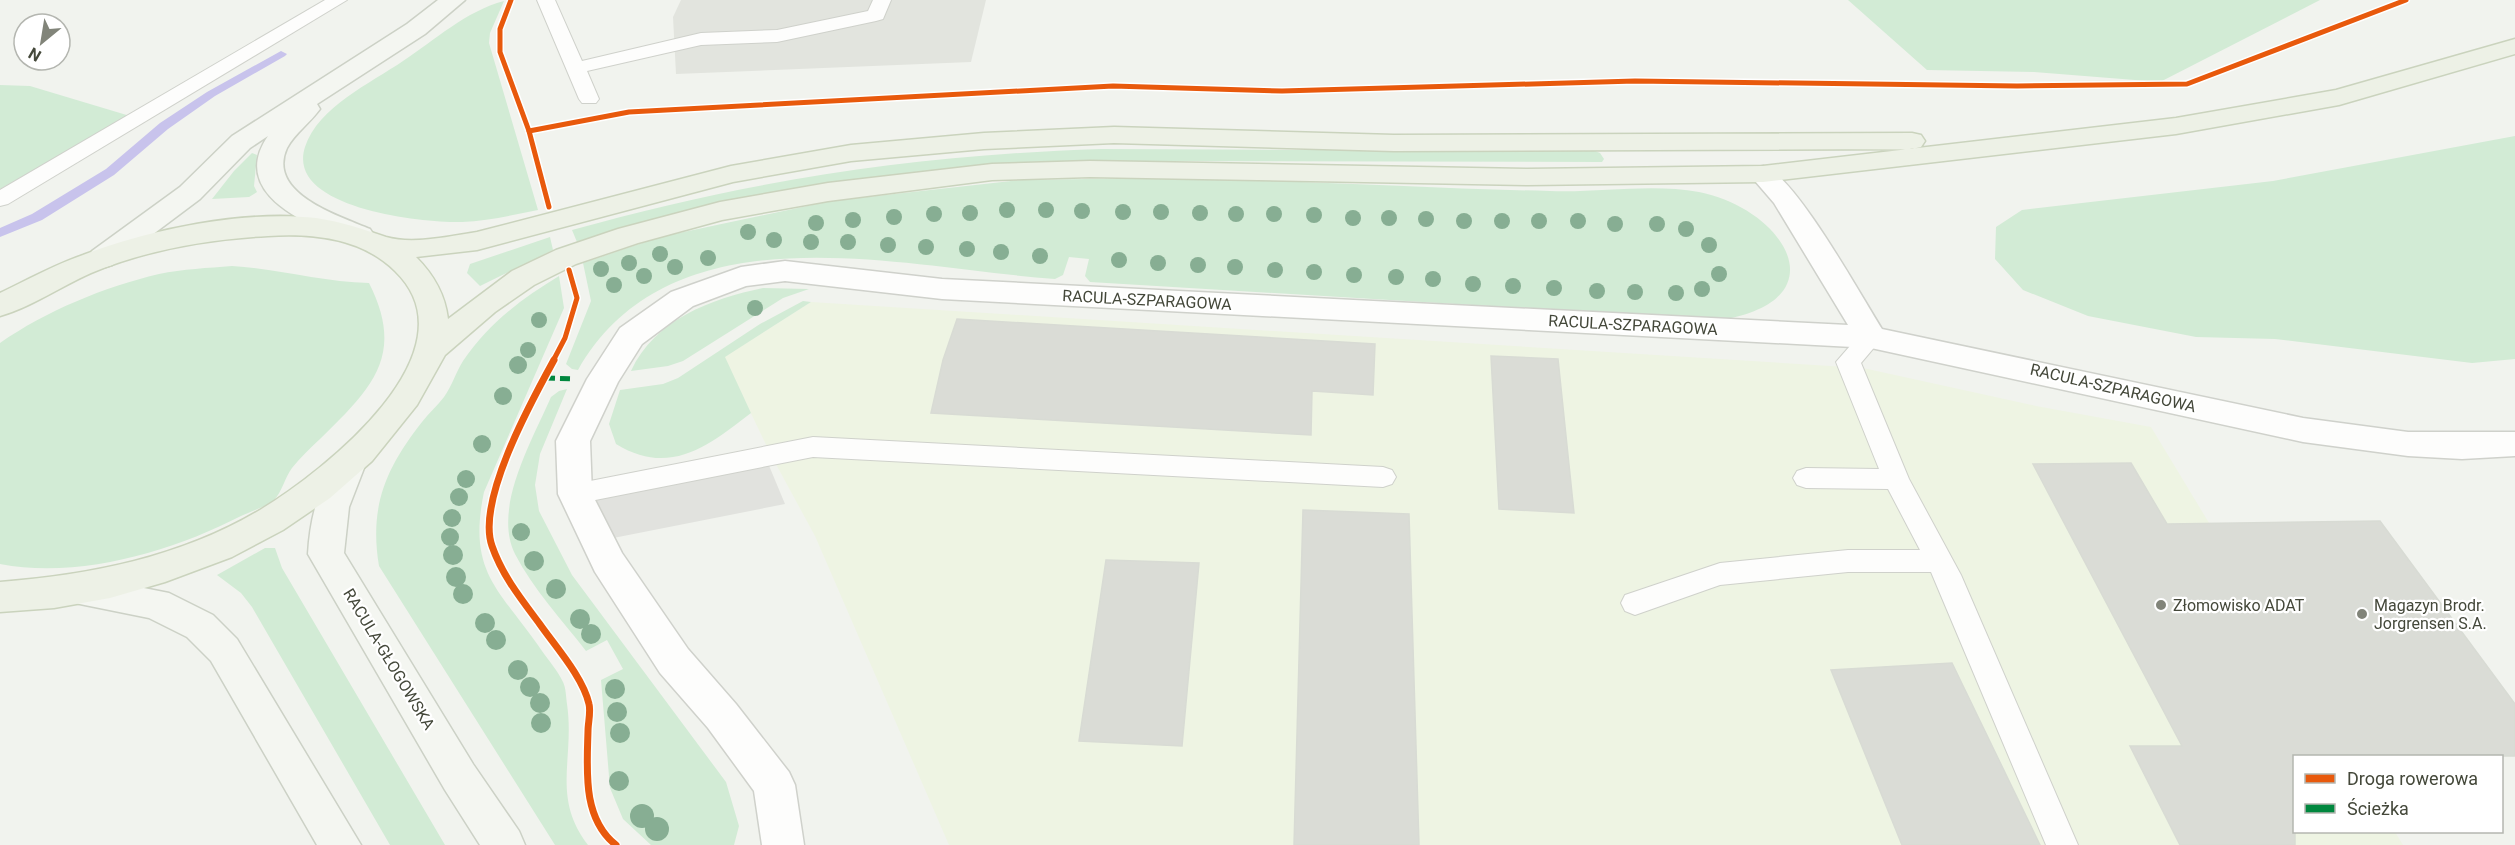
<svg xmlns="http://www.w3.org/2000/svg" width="2515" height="845" font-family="Roboto,sans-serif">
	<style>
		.commercial { fill: #eef4e3 }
		.industrial { fill: #e2e4de }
		.green { fill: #d2ebd5 }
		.parking { fill: #e1e2de }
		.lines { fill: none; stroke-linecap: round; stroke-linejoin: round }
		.stream { fill: #c8c3ec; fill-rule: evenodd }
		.building { fill: #dadcd6; stroke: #d8dbd4; stroke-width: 1.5 }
		.lane-casing { stroke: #cfd1cb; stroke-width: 2 }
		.street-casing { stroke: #cfd1cb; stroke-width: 3 }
		.secondary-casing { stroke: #ccd1c6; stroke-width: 3 }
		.primary-casing { stroke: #cad3bd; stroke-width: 3 }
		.lane { fill: #fdfdfc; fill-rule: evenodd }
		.street { fill: #fdfdfc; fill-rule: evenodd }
		.secondary { fill: #f4f6f1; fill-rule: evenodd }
		.primary { fill: #edf1e6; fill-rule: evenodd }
		.quiet { stroke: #00873e; stroke-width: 5; stroke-dasharray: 10 5; stroke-linecap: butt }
		.cycleway-far1-casing { stroke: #fff; stroke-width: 8 }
		.cycleway-casing { stroke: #fff; stroke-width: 10 }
		.cycleway-far1 { stroke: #e8590c; stroke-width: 5 }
		.cycleway { stroke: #e8590c; stroke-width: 7 }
		.tree { fill: #87ae93 }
		.poi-dot { fill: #818479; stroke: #fff; stroke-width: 2 }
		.labels { text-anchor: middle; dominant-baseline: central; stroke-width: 4.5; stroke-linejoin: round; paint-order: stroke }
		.street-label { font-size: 16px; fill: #44483a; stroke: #fff }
		.poi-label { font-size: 16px; fill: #44483a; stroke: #fff; text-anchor: start }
	</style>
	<rect width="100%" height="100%" fill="#f1f3ee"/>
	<!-- commercial -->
	<polygon class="commercial" points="811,302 1863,368 2036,406 2151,427 2350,756 2294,756 2294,832 2395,832 2403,845 949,845 815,536 771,455 724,357"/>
	<!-- industrial -->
	<polygon class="industrial" points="681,0 986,0 971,62 676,74 673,17"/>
	<!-- green -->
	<g class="green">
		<polygon points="1848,0 2320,0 2160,82 2034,72 1927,70"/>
		<path d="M504,1L490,33L489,43L538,210C513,215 488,221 462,222C424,223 285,209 305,147C318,107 371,83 403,61C435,40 466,11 504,1Z"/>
		<polygon points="0,85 30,86 130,116 0,189"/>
		<polygon points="2515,136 2515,359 2472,363 2275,339 2196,337 2088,316 2023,290 1995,259 1996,227 2022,210 2273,181"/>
		<path d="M1101,149L1595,151L1600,153L1604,159L1602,162L1086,161L957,168L852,181L620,229L577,242L572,230C750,180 916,155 1101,149Z"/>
		<polygon points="252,153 257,155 254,186 257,192 249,197 212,199 234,171"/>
		<path d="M1151,178C1284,179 1417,188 1550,191C1598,193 1651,183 1699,192C1784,209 1842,300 1721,320L1090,282L1085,276L1089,259L1069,257L1063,275L1055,279C902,268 673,204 578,370L572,369L566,364L591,301L583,263L660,237L831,201L1021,180Z"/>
		<polygon points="550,237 553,250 480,286 467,273 470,264"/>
		<path d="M232,266C279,269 322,282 369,283C406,356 371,389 320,439C310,448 300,458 292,468C285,477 282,492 274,500C266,507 251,511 241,516C171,552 79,579 0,564V343C46,311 104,287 159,274C183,269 208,268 232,266Z"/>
		<path d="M559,276L564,308L484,492C467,574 500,589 542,651C549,661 558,671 563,682C566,688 566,697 567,704C575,759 551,797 588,845H555L379,566C369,506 386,468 422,422C429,413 437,406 444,397C452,386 456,372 463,361C488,324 521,299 559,276Z"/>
		<path d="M763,288L809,289L783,298L683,361L668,366L631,371C655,319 711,299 763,288Z"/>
		<path d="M803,301L811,302L725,357L751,413C708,446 670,477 616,444L609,424L620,390L663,384L678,378L760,324Z"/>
		<path d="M567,389L540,454L535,485L539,511L572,575L726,782L739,826L734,845H651L623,819L610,788L601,680L623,669L607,640L586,651C562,620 533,589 515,554C492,508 533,439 551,397L559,391Z"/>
		<polygon points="265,548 275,548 282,568 445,845 390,845 252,607 241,593 217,575"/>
	</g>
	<!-- parking -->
	<polygon class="parking" points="765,456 785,504 588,543 575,494"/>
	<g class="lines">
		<!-- stream -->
		<polygon class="stream" points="281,51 287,54 285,56 215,96 168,129 114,175 42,220 0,237 0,228 32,214 106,169 160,123 207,92"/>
	</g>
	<!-- building -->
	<g class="building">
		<polygon points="957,319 1375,344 1373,395 1312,391 1311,435 931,413 943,360"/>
		<polygon points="1491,356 1558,359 1574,513 1499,509"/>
		<polygon points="2131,463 2167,524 2380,521 2515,704 2515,756 2295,756 2295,845 2180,845 2130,746 2182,746 2033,464"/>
		<polygon points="1303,510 1409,514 1419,845 1294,845"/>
		<polygon points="1106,560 1199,563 1182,746 1079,741"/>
		<polygon points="1952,663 2040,845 1902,845 1831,670"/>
	</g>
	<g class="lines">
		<defs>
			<g id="lane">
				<polygon points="325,0 347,0 8,204 0,206 0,190"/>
				<polygon points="537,0 555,0 582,61 701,33 777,30 868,11 873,0 891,0 883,19 876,21 777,42 701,45 587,71 599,99 596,103 582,103 579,99"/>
				<polygon points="1871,329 1879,331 1883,337 1861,363 1909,479 1961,575 2078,845 2046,845 1931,572 1848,572 1720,585 1635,615 1625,611 1621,603 1625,595 1720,563 1848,550 1920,550 1888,489 1806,488 1797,485 1793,478 1797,471 1806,468 1879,469 1836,362 1863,331"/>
				<polygon points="813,437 1383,467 1392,470 1396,477 1392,484 1383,487 813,457 575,504 566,501 562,494 566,487 575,484"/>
			</g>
			<path id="street" d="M1763,166C1794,174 1861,296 1882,329L2303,418L2408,432H2515V456L2462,459L2408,456L2303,442L1871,348L942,299L785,281L746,286L693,306L642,344L618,382L590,441L592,494L622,553L688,649L736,704L789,772L795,785L804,845H762L754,791L708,728L660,673L595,572L558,494L556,441L587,379L620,328L671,292L741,267L785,261L942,279L1848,325L1774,203L1749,174L1753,168Z"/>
			<g id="secondary">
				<path d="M438,0H465L425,34L317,104L320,109C310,123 295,133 287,148C266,194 340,216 370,229L374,235L370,241C354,246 342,238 327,232C287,215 234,185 268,136L250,148L200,199L112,265L102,268L92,265L87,258L92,251L180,187L232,136L407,24Z"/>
				<path d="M349,450L361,454L366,463L349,507L344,553L473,764L519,831L525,845H480L445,790L308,554C310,517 319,487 337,454Z"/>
				<polygon points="73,574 169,593 213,615 237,639 361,845 317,845 211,661 187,637 149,618 60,600 55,589 60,578"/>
			</g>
			<path id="primary" d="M2515,39V54L2339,105L2176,134L1763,182L1528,185L1090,177L992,180L828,201L722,220L638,243L576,264L534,285L495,312L445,355L417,405L372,461L330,498L283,530L232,557L165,582L110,598L54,608L0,612V582C91,575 181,557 260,510C323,472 478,351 395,271C362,238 313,233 268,236C209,239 146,250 91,273C61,286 32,307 0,316V293C27,280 54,265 83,255C150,229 244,210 316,218C343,222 362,229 386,237C413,245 450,236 477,232L731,166L851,145L984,133L1114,127L1394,135L1912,133L1921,135L1925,141L1921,147L1912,149L1394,151L1114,143L984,149L851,161L733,182L477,250L416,257C434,275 445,294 448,319L512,271L556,250L618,229L720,202L828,183L992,164L1090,161L1528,169L1763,166L2176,118L2336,90Z"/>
		</defs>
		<!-- lane casing -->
		<use href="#lane" class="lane-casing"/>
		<!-- street casing -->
		<use href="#street" class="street-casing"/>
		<!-- secondary casing -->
		<use href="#secondary" class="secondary-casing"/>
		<!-- primary casing -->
		<use href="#primary" class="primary-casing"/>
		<!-- lane -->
		<use href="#lane" class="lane"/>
		<!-- street -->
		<use href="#street" class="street"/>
		<!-- secondary -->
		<use href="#secondary" class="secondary"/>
		<!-- primary -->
		<use href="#primary" class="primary"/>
		<!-- quiet -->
		<polyline class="quiet" points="545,378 574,379"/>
		<defs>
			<g id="cycleway-far1">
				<polyline points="511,0 500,29 500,52 529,131 549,207"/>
				<polyline points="529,131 629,112 1113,86 1282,91 1635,81 2017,86 2187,84 2406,0"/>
				<polyline points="553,361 565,338 577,298 569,270"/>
			</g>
			<path id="cycleway" d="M554,360C532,400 476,501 492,546C502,575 521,599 539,623C555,646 583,677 589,704C591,712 588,723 588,731C587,770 582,818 616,845"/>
		</defs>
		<!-- cycleway-far1 casing -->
		<use href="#cycleway-far1" class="cycleway-far1-casing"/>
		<!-- cycleway casing -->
		<use href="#cycleway" class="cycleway-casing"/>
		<!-- cycleway-far1 -->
		<use href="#cycleway-far1" class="cycleway-far1"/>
		<!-- cycleway -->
		<use href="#cycleway" class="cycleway"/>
	</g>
	<!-- trees -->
	<g class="tree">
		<circle cx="1007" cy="210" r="8"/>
		<circle cx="1046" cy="210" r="8"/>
		<circle cx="1082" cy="211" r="8"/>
		<circle cx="1123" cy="212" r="8"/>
		<circle cx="1161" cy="212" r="8"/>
		<circle cx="970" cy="213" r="8"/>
		<circle cx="1200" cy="213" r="8"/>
		<circle cx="934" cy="214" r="8"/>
		<circle cx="1236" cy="214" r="8"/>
		<circle cx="1274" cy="214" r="8"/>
		<circle cx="1314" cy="215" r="8"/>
		<circle cx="894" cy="217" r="8"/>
		<circle cx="1353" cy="218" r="8"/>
		<circle cx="1389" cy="218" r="8"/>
		<circle cx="1426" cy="219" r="8"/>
		<circle cx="853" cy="220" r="8"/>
		<circle cx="1464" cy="221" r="8"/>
		<circle cx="1502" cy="221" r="8"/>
		<circle cx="1539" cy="221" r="8"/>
		<circle cx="1578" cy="221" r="8"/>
		<circle cx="816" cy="223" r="8"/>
		<circle cx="1615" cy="224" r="8"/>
		<circle cx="1657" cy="224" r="8"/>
		<circle cx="1686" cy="229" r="8"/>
		<circle cx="748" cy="232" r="8"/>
		<circle cx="774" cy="240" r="8"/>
		<circle cx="811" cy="242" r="8"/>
		<circle cx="848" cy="242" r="8"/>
		<circle cx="888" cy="245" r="8"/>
		<circle cx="1709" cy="245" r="8"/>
		<circle cx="926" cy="247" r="8"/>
		<circle cx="967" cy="249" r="8"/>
		<circle cx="1001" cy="252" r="8"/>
		<circle cx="660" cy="254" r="8"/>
		<circle cx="1040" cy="256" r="8"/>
		<circle cx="708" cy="258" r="8"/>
		<circle cx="1119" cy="260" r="8"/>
		<circle cx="629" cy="263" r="8"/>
		<circle cx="1158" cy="263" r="8"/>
		<circle cx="1198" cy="265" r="8"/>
		<circle cx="675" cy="267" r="8"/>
		<circle cx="1235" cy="267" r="8"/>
		<circle cx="601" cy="269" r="8"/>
		<circle cx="1275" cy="270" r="8"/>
		<circle cx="1314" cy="272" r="8"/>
		<circle cx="1719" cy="274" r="8"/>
		<circle cx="1354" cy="275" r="8"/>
		<circle cx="644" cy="276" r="8"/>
		<circle cx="1396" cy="277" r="8"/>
		<circle cx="1433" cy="279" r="8"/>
		<circle cx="1473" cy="284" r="8"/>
		<circle cx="614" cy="285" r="8"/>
		<circle cx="1513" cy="286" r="8"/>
		<circle cx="1554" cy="288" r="8"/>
		<circle cx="1702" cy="289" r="8"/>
		<circle cx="1597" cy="291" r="8"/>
		<circle cx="1635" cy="292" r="8"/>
		<circle cx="1676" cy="293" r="8"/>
		<circle cx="755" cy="308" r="8"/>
		<circle cx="539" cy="320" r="8"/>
		<circle cx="528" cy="350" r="8"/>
		<circle cx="518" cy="365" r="9"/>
		<circle cx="503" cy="396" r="9"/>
		<circle cx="482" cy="444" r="9"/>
		<circle cx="466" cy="479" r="9"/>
		<circle cx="459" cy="497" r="9"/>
		<circle cx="452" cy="518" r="9"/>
		<circle cx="521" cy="532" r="9"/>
		<circle cx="450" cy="537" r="9"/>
		<circle cx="453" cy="555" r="10"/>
		<circle cx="534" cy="561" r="10"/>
		<circle cx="456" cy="577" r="10"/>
		<circle cx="556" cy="589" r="10"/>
		<circle cx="463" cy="594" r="10"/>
		<circle cx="580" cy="619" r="10"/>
		<circle cx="485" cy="623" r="10"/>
		<circle cx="591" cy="634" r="10"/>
		<circle cx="496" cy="640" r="10"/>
		<circle cx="518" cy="670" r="10"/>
		<circle cx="530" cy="687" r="10"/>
		<circle cx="615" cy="689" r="10"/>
		<circle cx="540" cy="703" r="10"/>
		<circle cx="617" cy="712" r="10"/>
		<circle cx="541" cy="723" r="10"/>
		<circle cx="620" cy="733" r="10"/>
		<circle cx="619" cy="781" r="10"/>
		<circle cx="642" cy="816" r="12"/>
		<circle cx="657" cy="829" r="12"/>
	</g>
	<!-- markers -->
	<g class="poi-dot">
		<circle cx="2161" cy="605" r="6"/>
		<circle cx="2362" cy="614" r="6"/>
	</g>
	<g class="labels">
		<!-- street labels -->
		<g class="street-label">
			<text transform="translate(1147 300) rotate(3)">RACULA-SZPARAGOWA</text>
			<text transform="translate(1633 325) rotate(3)">RACULA-SZPARAGOWA</text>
			<text transform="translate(2113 388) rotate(13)">RACULA-SZPARAGOWA</text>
			<text transform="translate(389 659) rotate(59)">RACULA-GŁOGOWSKA</text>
		</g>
		<!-- poi labels -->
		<g class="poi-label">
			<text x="2173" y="605">Złomowisko ADAT</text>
			<text x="2374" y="605">Magazyn Brodr.<tspan x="2374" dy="18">Jorgrensen S.A.</tspan></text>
		</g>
	</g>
	<!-- legend -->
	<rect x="2293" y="755" width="210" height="78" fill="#ffffff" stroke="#b4b6b0" stroke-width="1.5"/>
	<rect x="2305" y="774" width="30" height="9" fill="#e8590c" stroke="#b4b6b0" stroke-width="1.5"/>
	<text x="2347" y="785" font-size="18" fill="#44483a">Droga rowerowa</text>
	<rect x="2305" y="804" width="30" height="9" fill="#00873e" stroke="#b4b6b0" stroke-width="1.5"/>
	<text x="2347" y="815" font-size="18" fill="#44483a">Ścieżka</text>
	<!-- north arrow -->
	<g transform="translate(42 42) rotate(210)"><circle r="28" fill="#ffffff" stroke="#b4b6b0" stroke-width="1.5"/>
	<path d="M0-4.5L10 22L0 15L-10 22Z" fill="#818479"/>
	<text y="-9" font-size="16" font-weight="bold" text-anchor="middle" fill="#44483a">N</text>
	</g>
</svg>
